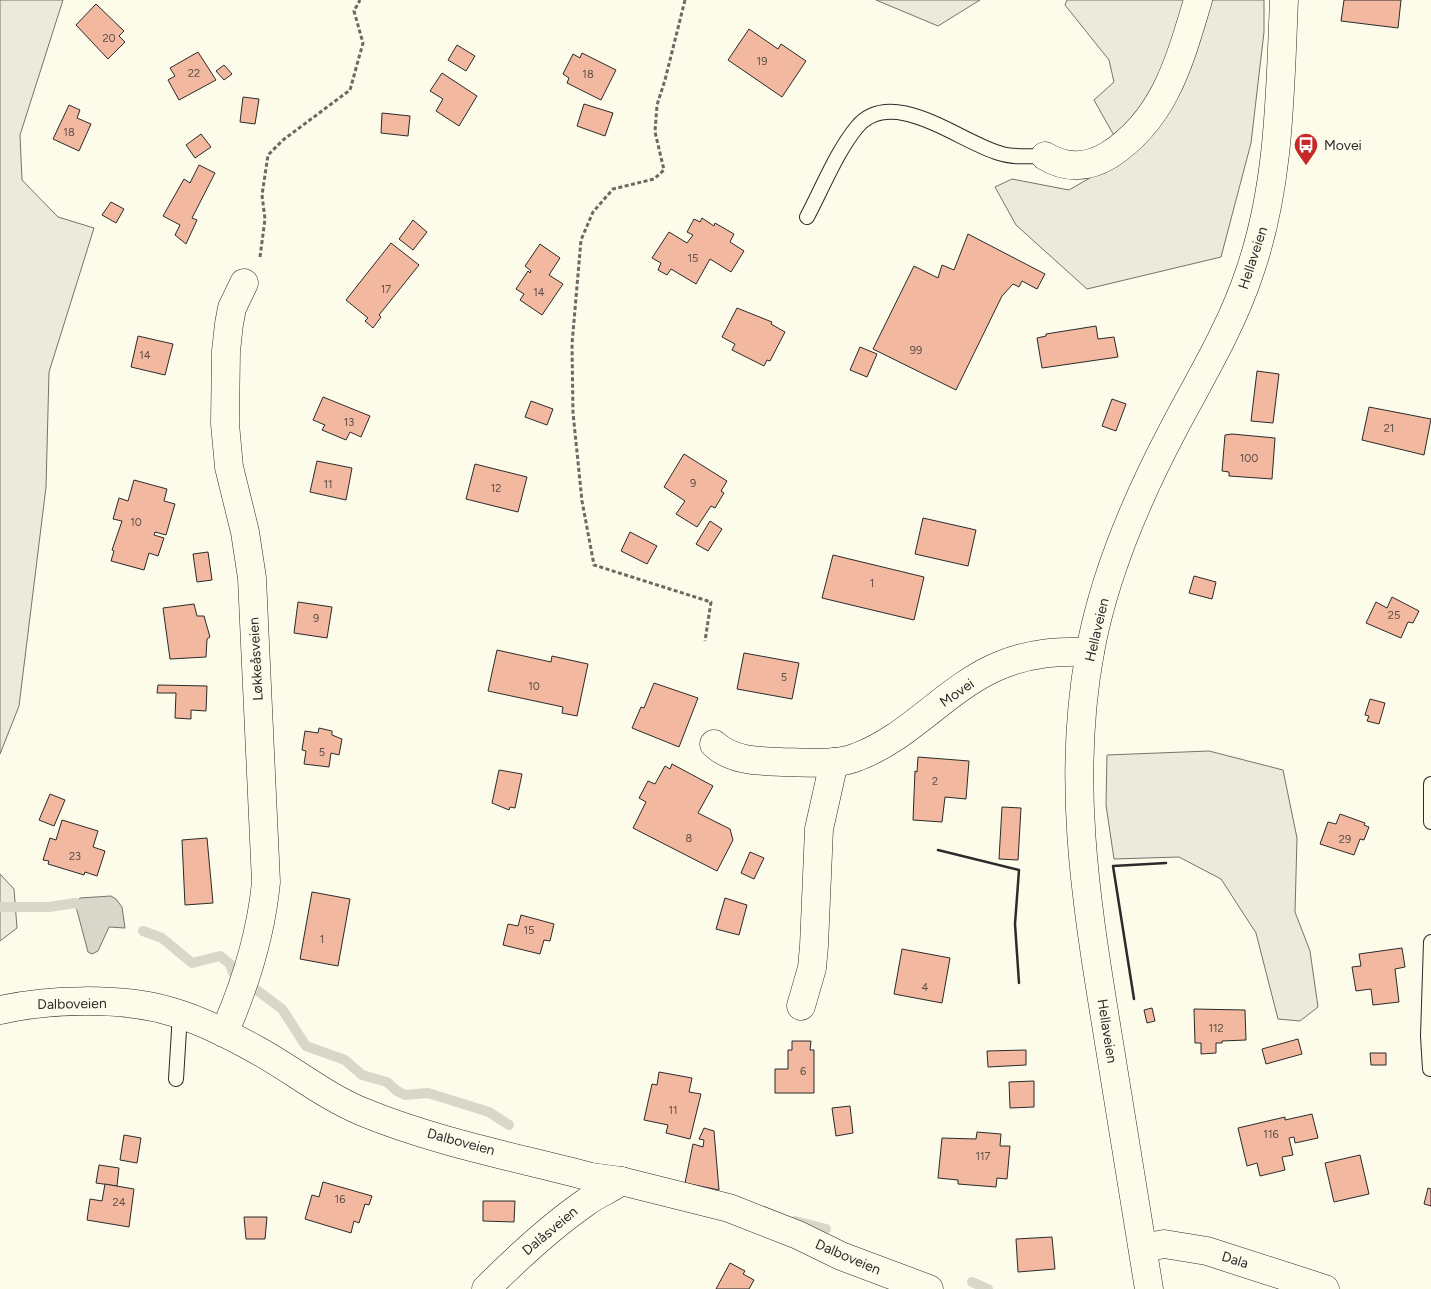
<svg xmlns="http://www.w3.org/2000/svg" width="1431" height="1289" font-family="Figtree,sans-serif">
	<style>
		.green { fill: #ecebdb; stroke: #74746e }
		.water { fill: #d8d7c9; stroke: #74746e }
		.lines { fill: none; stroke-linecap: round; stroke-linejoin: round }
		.stream { stroke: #d8d7c9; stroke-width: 10 }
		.building { fill: #f2b8a0; stroke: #2b2b2b }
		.lane-casing { stroke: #2b2b2b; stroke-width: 16 }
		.street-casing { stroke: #2b2b2b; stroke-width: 29 }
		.primary-casing { stroke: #2b2b2b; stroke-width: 29 }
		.path { stroke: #6a6964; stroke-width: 3; stroke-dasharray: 4 2.5; stroke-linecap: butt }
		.lane { stroke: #fdfbea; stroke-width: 14 }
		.street { stroke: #fdfbea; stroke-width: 28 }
		.primary { stroke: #fdfbea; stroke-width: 28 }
		.wall { stroke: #2b2b2b; stroke-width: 2.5 }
		.labels { text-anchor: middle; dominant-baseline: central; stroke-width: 4; stroke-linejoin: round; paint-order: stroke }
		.number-label { font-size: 11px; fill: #5d4e48 }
		.poi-label { font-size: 14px; fill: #2b2b2b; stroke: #fdfbea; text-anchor: start }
		.street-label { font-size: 14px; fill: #2b2b2b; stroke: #fdfbea }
	</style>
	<rect width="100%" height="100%" fill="#fdfbea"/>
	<!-- green -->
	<g class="green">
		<polygon points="0,0 63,0 20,135 22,180 58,217 94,228 49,372 46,487 19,706 0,754"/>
		<polygon points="876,0 980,0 938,26"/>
		<polygon points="1067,0 1264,0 1264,32 1251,143 1221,257 1087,289 1016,225 995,187 1012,179 1069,190 1126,157 1094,100 1114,82 1109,60 1065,5"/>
		<polygon points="1209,751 1283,770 1297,838 1295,912 1310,951 1318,1007 1300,1021 1278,1019 1256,933 1221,879 1179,857 1114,859 1106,805 1107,755"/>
		<polygon points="0,874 14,889 17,928 0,941"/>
	</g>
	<!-- water -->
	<polygon class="water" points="111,896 116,899 122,907 125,928 109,927 98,951 92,954 88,952 75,903 80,898"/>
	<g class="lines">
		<!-- stream -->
		<g class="stream">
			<polyline points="0,907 49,907 75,903 88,909"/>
			<polyline points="143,931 162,938 192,963 220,956 230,964 233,973"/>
			<polyline points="254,988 282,1009 306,1046 345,1060 362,1075 387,1082 397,1091 405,1095 428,1093 489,1112 509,1125"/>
			<polyline points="795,1221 826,1229"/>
			<polyline points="972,1282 988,1289"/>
		</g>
	</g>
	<!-- building -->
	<g class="building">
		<polygon points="1344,0 1401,0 1398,28 1341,21"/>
		<polygon points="96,4 124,31 119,36 125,42 108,59 76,25"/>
		<polygon points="749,29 778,49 781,44 806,61 782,97 728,60"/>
		<polygon points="457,45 475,56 466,71 448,60"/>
		<polygon points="198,52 216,80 179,100 168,80 175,76 170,68"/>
		<polygon points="582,53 616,70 601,100 567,83 569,78 563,74 573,54 580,58"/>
		<polygon points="224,65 232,74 224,80 216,71"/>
		<polygon points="442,73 477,96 459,126 436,111 443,99 430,91"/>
		<polygon points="243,97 259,99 255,124 240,122"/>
		<polygon points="584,104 613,113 605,136 577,126"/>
		<polygon points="69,105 80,110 77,118 91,124 79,151 53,139"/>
		<polygon points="382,113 410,116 408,136 381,133"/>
		<polygon points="201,134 211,147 195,158 186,145"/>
		<polygon points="199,165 215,173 192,218 197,220 186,244 175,235 180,225 163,216 184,179 190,183"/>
		<polygon points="111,202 124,209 116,223 102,215"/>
		<polygon points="702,218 714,226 715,223 734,234 730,242 744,251 731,272 710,259 696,284 671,269 667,275 658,270 661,263 652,258 669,232 687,243 693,235 687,232 694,219 700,222"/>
		<polygon points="413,220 427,232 413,250 399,239"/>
		<polygon points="968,234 1045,274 1037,289 1022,281 1019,287 1013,284 1002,296 956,390 873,349 914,266 938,278 942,265 954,270"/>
		<polygon points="391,243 419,265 379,315 381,317 373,328 365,321 368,318 346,300"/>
		<polygon points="540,244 560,258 549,275 563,284 542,315 520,300 524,294 516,289 528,271 530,273 531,271 525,266"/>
		<polygon points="737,308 772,322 771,324 785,332 770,361 767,360 764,366 732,350 735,344 722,337"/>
		<polygon points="1096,326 1098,339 1114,337 1118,357 1042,368 1037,338 1046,336 1046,334"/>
		<polygon points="138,336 173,344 165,375 131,367"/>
		<polygon points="860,347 877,354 867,377 850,370"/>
		<polygon points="1257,371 1279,374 1273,423 1251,421"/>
		<polygon points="323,397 370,416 361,437 350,432 346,440 322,430 325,425 313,420"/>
		<polygon points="1112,399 1126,404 1116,431 1102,426"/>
		<polygon points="531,401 553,409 547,425 525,417"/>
		<polygon points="1369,407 1431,419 1424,455 1362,440"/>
		<polygon points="1232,434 1275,438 1272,479 1229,476 1229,472 1222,471 1225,435"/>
		<polygon points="684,454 727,481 721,491 724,493 715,508 711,506 697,527 676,514 685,501 664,487"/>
		<polygon points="317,461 352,468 346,500 310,492"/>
		<polygon points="475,464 527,477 518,512 466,499"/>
		<polygon points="134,480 167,489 164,501 175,504 166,535 155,532 154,535 164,538 158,556 149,553 144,570 111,561 114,551 112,550 122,521 113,519 119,498 128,501"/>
		<polygon points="923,518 976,530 968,566 915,554"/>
		<polygon points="710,521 722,529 708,551 696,544"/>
		<polygon points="630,532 657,546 647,564 621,551"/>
		<polygon points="208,552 212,580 197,582 193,554"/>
		<polygon points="833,555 924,577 914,620 822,598"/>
		<polygon points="1194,576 1216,582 1212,599 1189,593"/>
		<polygon points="1392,597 1419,611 1413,623 1408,622 1401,638 1366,623 1376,602 1387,608"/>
		<polygon points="298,602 332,607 327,638 294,633"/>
		<polygon points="194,604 197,616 204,616 210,637 207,639 206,657 170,659 163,608"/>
		<polygon points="497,650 551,662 552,656 588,664 577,716 562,713 563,707 488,691"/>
		<polygon points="744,653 799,663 792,699 737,689"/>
		<polygon points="654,683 698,698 679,747 632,728 641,707 644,708"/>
		<polygon points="158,685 207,686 206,711 191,710 191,719 175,718 176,693 157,693"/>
		<polygon points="1370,699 1385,703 1379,724 1367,721 1369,716 1365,715"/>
		<polygon points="319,728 332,731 332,735 342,739 339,755 331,753 329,767 304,764 306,751 302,750 305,731 318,733"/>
		<polygon points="918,757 969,761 966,799 945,797 942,822 913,820 915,771 917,772"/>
		<polygon points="672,764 713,786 698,813 730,829 733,840 717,871 633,828 646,802 639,798 648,781 655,784 665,766 670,769"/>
		<polygon points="499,770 522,774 515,808 510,807 509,810 492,803"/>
		<polygon points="50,794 65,800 54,826 39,820"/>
		<polygon points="1002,807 1021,808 1018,860 999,859"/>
		<polygon points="1340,814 1365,823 1364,825 1369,827 1364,840 1360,839 1354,855 1320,844 1328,822 1336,824"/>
		<polygon points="62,820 98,831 93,847 105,851 97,876 85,872 84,875 48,864 49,861 43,860 50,838 56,840"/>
		<polygon points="207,838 213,903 185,905 182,840"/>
		<polygon points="750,852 764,858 754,879 741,873"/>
		<polygon points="312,892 350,899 338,966 300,959"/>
		<polygon points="725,898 747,905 739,935 716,929"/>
		<polygon points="521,915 554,924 550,941 544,940 540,954 503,945 508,924 518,926"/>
		<polygon points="1402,948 1405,967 1395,969 1399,1002 1373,1005 1371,989 1356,991 1352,967 1361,966 1359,954"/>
		<polygon points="902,949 950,958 942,1003 894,994"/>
		<polygon points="1152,1008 1155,1021 1147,1023 1144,1010"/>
		<polygon points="1194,1009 1245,1010 1246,1040 1222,1041 1222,1043 1216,1043 1216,1053 1201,1054 1201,1043 1195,1043"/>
		<polygon points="1298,1039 1302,1054 1266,1064 1262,1049"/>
		<polygon points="792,1041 811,1041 810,1050 814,1050 814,1093 775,1093 775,1069 788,1069 788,1050 792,1050"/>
		<polygon points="1026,1050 1026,1065 988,1067 987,1051"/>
		<polygon points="1370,1053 1386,1053 1386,1065 1371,1065"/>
		<polygon points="659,1072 692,1078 689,1092 701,1094 690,1139 666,1133 668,1125 644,1120 652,1084 657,1085"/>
		<polygon points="1034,1081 1034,1107 1010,1108 1009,1082"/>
		<polygon points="850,1106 853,1133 836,1136 832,1108"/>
		<polygon points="1312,1114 1318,1138 1295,1143 1294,1137 1289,1138 1293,1155 1282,1157 1285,1170 1260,1176 1257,1163 1247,1166 1238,1128 1285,1117 1285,1120"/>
		<polygon points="704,1128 714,1131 719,1190 685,1183 693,1144 703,1147 704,1140 699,1139"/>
		<polygon points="977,1132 1001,1134 1000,1146 1010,1146 1007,1179 997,1178 996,1187 958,1184 958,1180 938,1178 942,1138 976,1139"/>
		<polygon points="124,1135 141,1138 137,1163 120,1160"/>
		<polygon points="1360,1155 1369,1194 1334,1202 1325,1163"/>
		<polygon points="99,1165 119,1168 117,1186 96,1183"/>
		<polygon points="323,1182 372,1196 369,1205 365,1204 359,1223 354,1221 351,1233 305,1219 312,1195 319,1197"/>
		<polygon points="105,1184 134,1189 129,1227 87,1220 90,1199 102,1201"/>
		<polygon points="1428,1188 1431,1189 1431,1206 1424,1204"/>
		<polygon points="483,1201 515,1201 514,1222 483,1221"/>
		<polygon points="244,1217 267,1217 265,1239 246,1239"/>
		<polygon points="1052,1237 1055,1269 1018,1272 1016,1239"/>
		<polygon points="730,1263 745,1271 743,1274 754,1280 749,1289 716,1289"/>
	</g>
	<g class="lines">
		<defs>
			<g id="lane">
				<path d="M807,217C822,189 837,151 857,127C892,85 960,142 999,153C1013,158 1030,156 1045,156"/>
				<polyline points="1431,784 1431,822"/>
				<polyline points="1430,1069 1428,1036 1431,942"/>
				<polyline points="176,1079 180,1014"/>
			</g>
			<g id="street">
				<path d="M1045,156C1066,169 1088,168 1109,155C1165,119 1180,60 1198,0"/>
				<path d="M714,744C732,761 758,761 782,762C806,762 835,766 857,757C911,737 948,686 1001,665C1030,653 1058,651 1090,652"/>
				<polyline points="801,1006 812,968 814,946 819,829 834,762"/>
				<path d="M0,1010C49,999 120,997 169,1011C199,1019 228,1034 255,1049C292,1069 324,1096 363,1112C436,1142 515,1157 591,1177L621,1181L729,1208L798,1235L841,1256L929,1289"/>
				<path d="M224,1033C246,983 261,935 266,882L252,578L245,532L229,467L225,424L226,351L229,324L232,308L244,283"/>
				<polyline points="1143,1248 1164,1244 1207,1251 1325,1289"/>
				<path d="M486,1289C517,1258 549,1228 585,1203C596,1194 610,1190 621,1181"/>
			</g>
			<path id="primary" d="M1149,1289C1135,1199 1119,1108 1105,1018C1085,895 1067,777 1090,652C1104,574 1137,498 1174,428C1201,377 1232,326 1250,271C1280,184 1280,91 1284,0"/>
		</defs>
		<!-- lane casing -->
		<use href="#lane" class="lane-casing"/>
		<!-- street casing -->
		<use href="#street" class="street-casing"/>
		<!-- primary casing -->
		<use href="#primary" class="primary-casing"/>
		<!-- path -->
		<g class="path">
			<polyline points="685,0 665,80 657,105 655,132 664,170 654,179 613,189 593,212 581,240 572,344 573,413 582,501 594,565 711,602 705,641"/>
			<polyline points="260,257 265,219 262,195 268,155 283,140 350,90 363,43 354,11 360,0"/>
		</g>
		<!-- lane -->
		<use href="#lane" class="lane"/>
		<!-- street -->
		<use href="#street" class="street"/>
		<!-- primary -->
		<use href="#primary" class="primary"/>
		<!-- wall -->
		<g class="wall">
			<polyline points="938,850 1019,870 1015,924 1019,983"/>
			<polyline points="1134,999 1113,866 1166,863"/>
		</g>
	</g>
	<!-- icons -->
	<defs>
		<symbol id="bus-pin" viewBox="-11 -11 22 30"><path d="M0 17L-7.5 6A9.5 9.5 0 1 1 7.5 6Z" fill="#c62828" stroke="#fdfbea"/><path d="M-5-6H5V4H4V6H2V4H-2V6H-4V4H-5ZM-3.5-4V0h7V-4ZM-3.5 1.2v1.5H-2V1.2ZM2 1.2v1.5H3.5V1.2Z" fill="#fff"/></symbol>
	</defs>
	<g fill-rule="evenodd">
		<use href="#bus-pin" x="1292" y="131" width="28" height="38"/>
	</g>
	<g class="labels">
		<!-- number labels -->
		<g class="number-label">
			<text x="109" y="38">20</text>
			<text x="762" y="61">19</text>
			<text x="194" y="73">22</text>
			<text x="588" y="74">18</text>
			<text x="69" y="132">18</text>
			<text x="693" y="258">15</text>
			<text x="386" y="289">17</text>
			<text x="539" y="292">14</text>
			<text x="916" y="350">99</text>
			<text x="145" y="355">14</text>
			<text x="349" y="422">13</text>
			<text x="1389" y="428">21</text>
			<text x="1249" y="458">100</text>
			<text x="693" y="483">9</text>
			<text x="328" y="484">11</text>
			<text x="496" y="488">12</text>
			<text x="136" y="522">10</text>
			<text x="872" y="583">1</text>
			<text x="1394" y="615">25</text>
			<text x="316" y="618">9</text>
			<text x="784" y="677">5</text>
			<text x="534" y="686">10</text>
			<text x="322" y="752">5</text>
			<text x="935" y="781">2</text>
			<text x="689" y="838">8</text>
			<text x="1345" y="839">29</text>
			<text x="75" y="856">23</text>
			<text x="529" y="930">15</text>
			<text x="322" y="939">1</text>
			<text x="925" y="987">4</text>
			<text x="1216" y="1028">112</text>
			<text x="803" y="1071">6</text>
			<text x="673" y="1110">11</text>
			<text x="1271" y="1134">116</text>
			<text x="983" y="1156">117</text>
			<text x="340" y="1199">16</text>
			<text x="119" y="1202">24</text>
		</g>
		<!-- poi labels -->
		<g class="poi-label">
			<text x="1324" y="145">Movei</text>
		</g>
		<!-- street labels -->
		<g class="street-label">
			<text transform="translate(1253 258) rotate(-72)">Hellaveien</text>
			<text transform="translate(1097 630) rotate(-77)">Hellaveien</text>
			<text transform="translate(256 659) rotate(-93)">Løkkeåsveien</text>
			<text transform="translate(957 693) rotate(-35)">Movei</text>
			<text transform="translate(72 1004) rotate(-1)">Dalboveien</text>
			<text transform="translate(1107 1031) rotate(81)">Hellaveien</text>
			<text transform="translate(461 1142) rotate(15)">Dalboveien</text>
			<text transform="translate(550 1231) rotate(-40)">Dalåsveien</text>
			<text transform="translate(848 1257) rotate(23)">Dalboveien</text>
			<text transform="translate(1235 1260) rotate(17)">Dala</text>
		</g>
	</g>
</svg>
